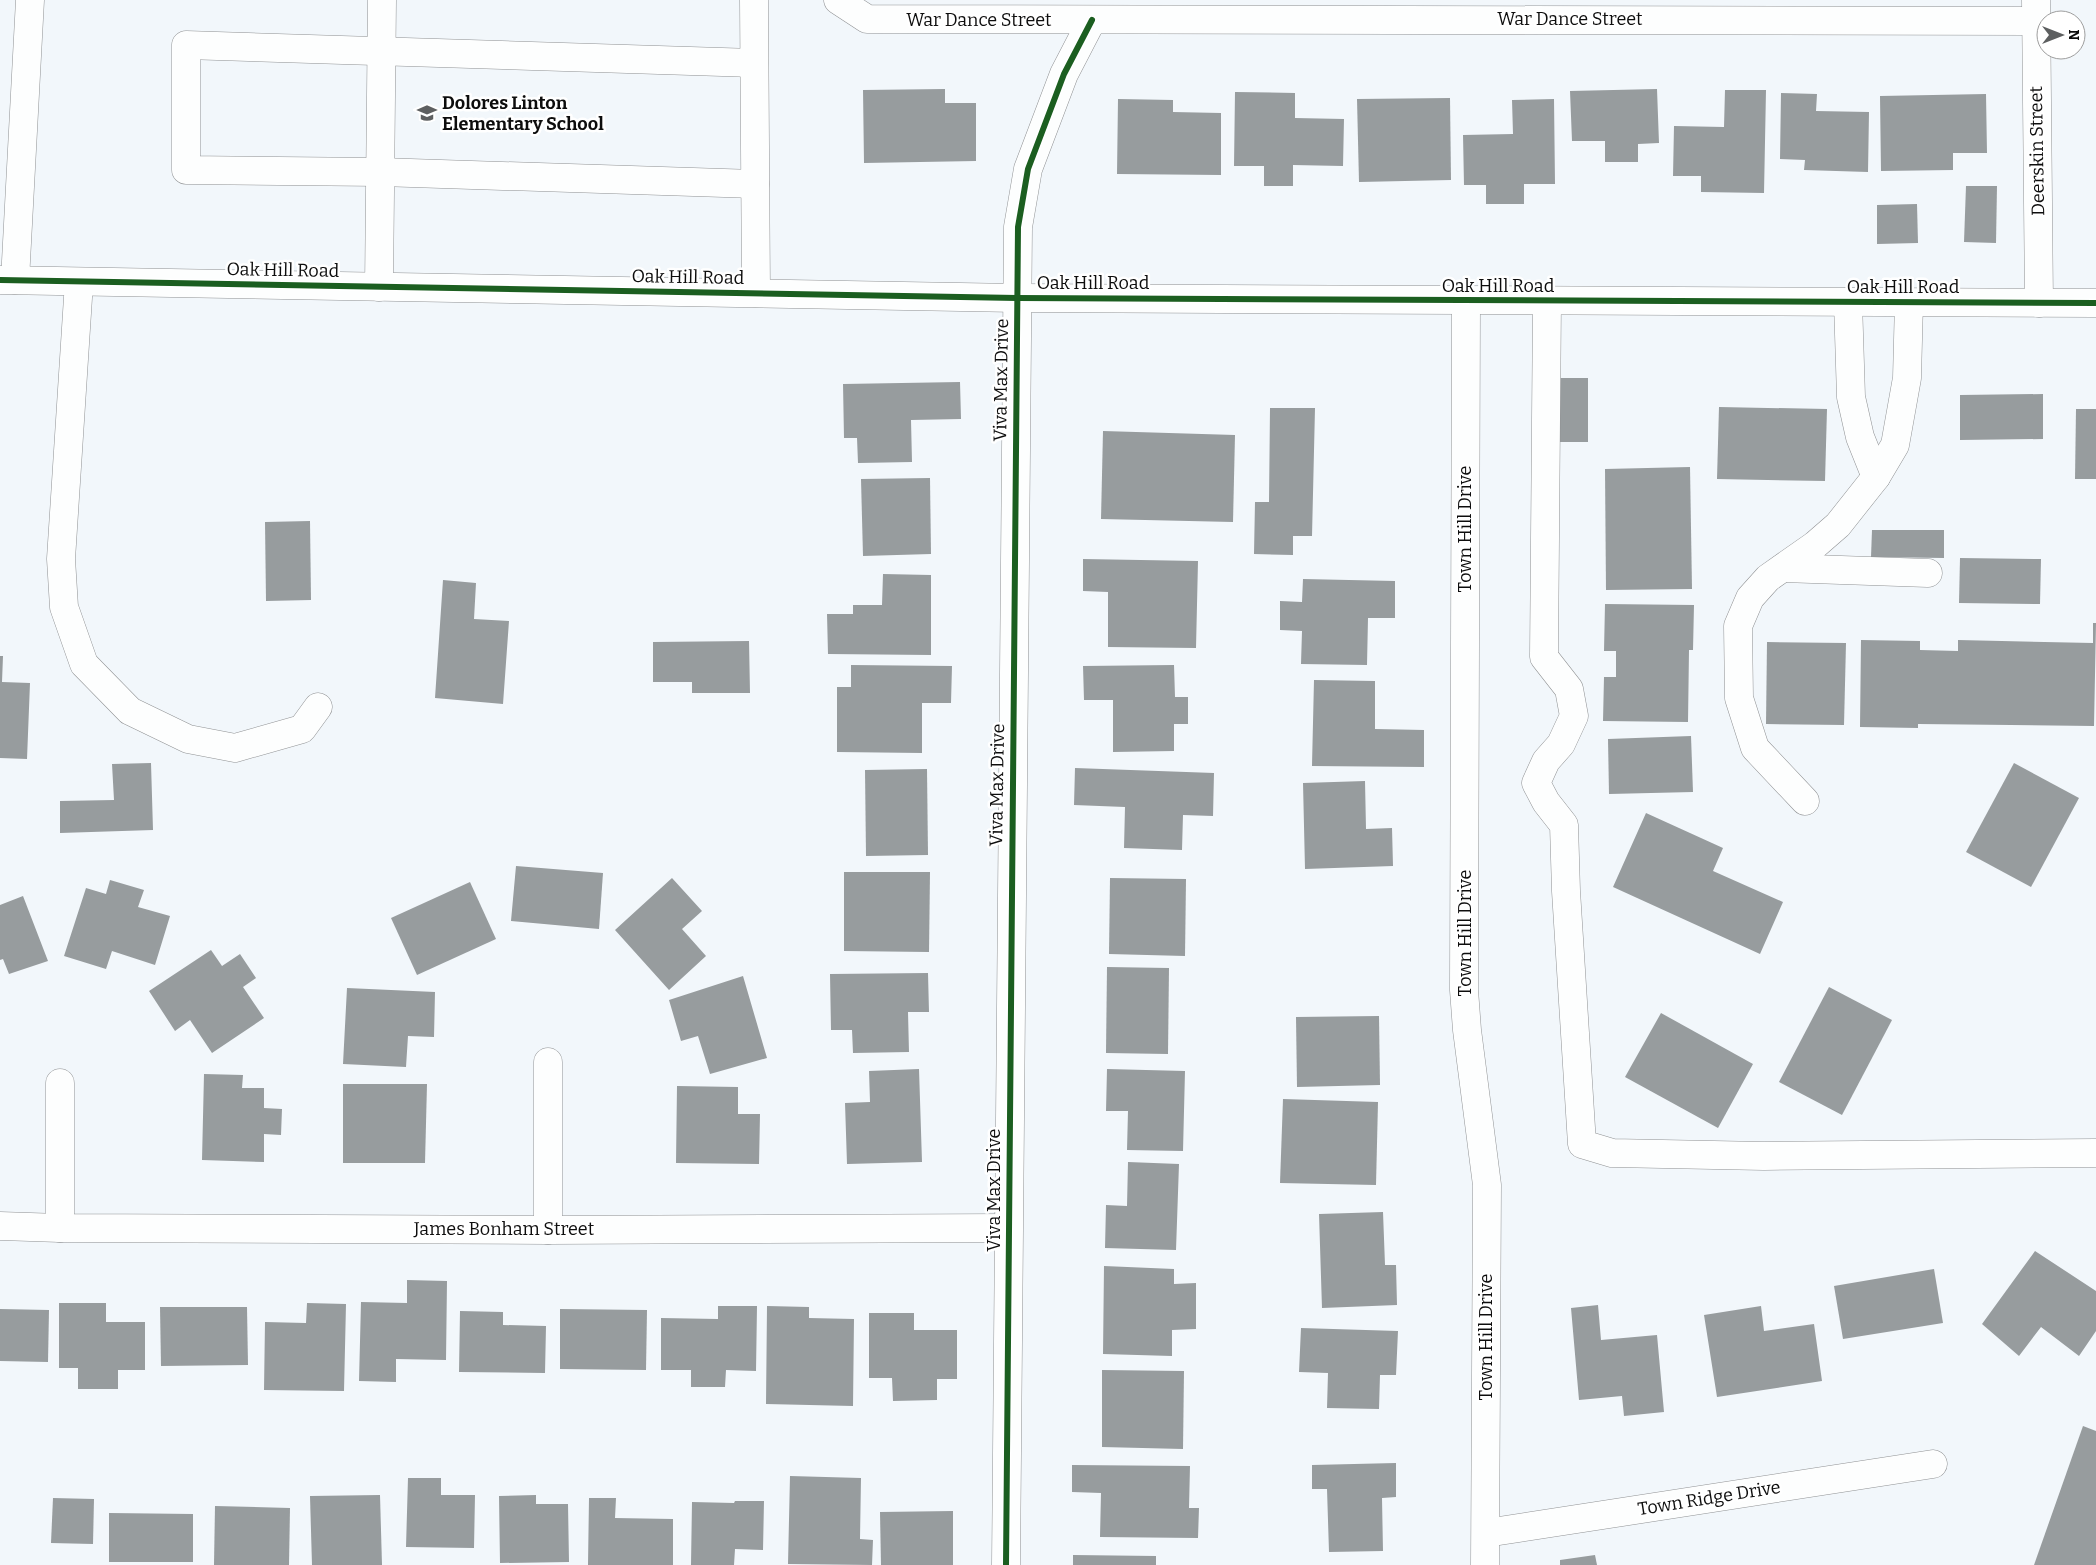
<svg xmlns="http://www.w3.org/2000/svg" width="2096" height="1565" font-family="Bitter,serif">
	<style>
		.building { fill: #979c9e }
		.lines { fill: none; stroke-linecap: round; stroke-linejoin: round }
		.minor-casing { stroke: #909294; stroke-width: 29 }
		.minor { stroke: #fdfefe; stroke-width: 28 }
		.cycleway-casing { stroke: #fff; stroke-width: 9 }
		.cycleway { stroke: #1b5e20; stroke-width: 6 }
		.labels { text-anchor: middle; dominant-baseline: central; stroke-width: 5; stroke-linejoin: round; paint-order: stroke }
		.street-label { font-size: 18px; fill: #0d0d0d; stroke: #fff }
		.poi-label { font-size: 18px; font-weight: bold; fill: #0d0d0d; stroke: #fff; text-anchor: start }
	</style>
	<rect width="100%" height="100%" fill="#f2f7fb"/>
	<!-- building -->
	<g class="building">
		<polygon points="945,89 945,103 976,103 976,161 864,163 863,90"/>
		<polygon points="1657,89 1659,143 1638,144 1638,162 1605,162 1605,141 1572,141 1570,91"/>
		<polygon points="1725,90 1766,90 1764,193 1701,192 1701,176 1673,176 1674,126 1724,127"/>
		<polygon points="1235,92 1295,93 1295,118 1344,119 1343,166 1293,165 1293,186 1264,186 1264,166 1234,166"/>
		<polygon points="1781,93 1817,94 1816,111 1869,112 1868,172 1804,170 1805,160 1780,159"/>
		<polygon points="1986,94 1987,153 1953,153 1953,170 1881,171 1880,96"/>
		<polygon points="1450,98 1451,180 1359,182 1357,99"/>
		<polygon points="1118,99 1173,100 1173,112 1221,113 1221,175 1117,174"/>
		<polygon points="1554,99 1555,184 1524,184 1524,204 1486,204 1486,185 1464,185 1463,135 1513,134 1512,100"/>
		<polygon points="1966,186 1997,186 1996,243 1964,242"/>
		<polygon points="1917,204 1918,243 1877,244 1877,205"/>
		<polygon points="1560,378 1588,378 1588,442 1559,442"/>
		<polygon points="960,382 961,419 911,420 912,462 858,463 857,438 844,438 843,384"/>
		<polygon points="2043,394 2043,439 1960,440 1960,395"/>
		<polygon points="1719,407 1827,409 1825,481 1717,479"/>
		<polygon points="1270,408 1315,408 1312,536 1293,536 1293,555 1254,554 1255,502 1269,502"/>
		<polygon points="2076,409 2096,409 2096,479 2075,479"/>
		<polygon points="1103,431 1235,435 1233,522 1101,519"/>
		<polygon points="1690,467 1692,589 1606,590 1605,469"/>
		<polygon points="930,478 931,554 863,556 861,479"/>
		<polygon points="310,521 311,600 266,601 265,522"/>
		<polygon points="1872,530 1944,530 1944,558 1871,557"/>
		<polygon points="1960,558 2041,559 2040,604 1959,603"/>
		<polygon points="1083,559 1198,561 1196,648 1108,647 1108,592 1083,591"/>
		<polygon points="883,574 931,575 931,655 828,654 827,614 853,614 853,605 882,605"/>
		<polygon points="1303,579 1395,581 1395,618 1368,618 1367,665 1301,664 1302,631 1280,630 1280,601 1302,602"/>
		<polygon points="443,580 476,583 474,619 509,621 503,704 435,698"/>
		<polygon points="1605,604 1694,605 1693,650 1689,650 1688,722 1603,721 1604,677 1616,677 1616,651 1604,651"/>
		<polygon points="2093,623 2096,623 2094,726 1918,724 1918,728 1860,727 1861,640 1920,641 1920,650 1958,651 1958,640 2093,643"/>
		<polygon points="749,641 750,693 692,693 692,682 653,682 653,642"/>
		<polygon points="1767,642 1846,643 1844,725 1766,724"/>
		<polygon points="0,656 3,656 2,682 30,683 27,759 0,758"/>
		<polygon points="851,665 952,666 951,703 922,703 922,753 837,752 837,687 851,687"/>
		<polygon points="1174,665 1175,697 1188,697 1188,724 1174,724 1174,751 1113,752 1113,700 1084,700 1083,666"/>
		<polygon points="1314,680 1375,681 1375,729 1424,730 1424,767 1312,766"/>
		<polygon points="1691,736 1693,792 1609,794 1608,739"/>
		<polygon points="151,763 153,830 60,833 60,801 114,800 112,764"/>
		<polygon points="2014,763 2079,798 2031,887 1966,852"/>
		<polygon points="1075,768 1214,773 1213,816 1183,815 1182,850 1124,848 1125,807 1074,805"/>
		<polygon points="927,769 928,855 866,856 865,770"/>
		<polygon points="1365,781 1366,829 1392,828 1393,866 1305,869 1303,783"/>
		<polygon points="1646,813 1723,848 1713,871 1783,902 1760,954 1613,887"/>
		<polygon points="516,866 603,873 599,929 511,921"/>
		<polygon points="844,872 930,872 929,952 844,951"/>
		<polygon points="672,878 702,911 682,929 706,956 669,990 615,930"/>
		<polygon points="1110,878 1186,879 1185,956 1109,954"/>
		<polygon points="110,880 144,890 138,907 170,916 155,965 112,951 106,969 64,956 86,888 106,894"/>
		<polygon points="470,882 496,939 417,975 391,918"/>
		<polygon points="23,896 48,961 9,974 3,959 0,960 0,905"/>
		<polygon points="211,950 222,966 240,954 256,978 243,987 264,1018 212,1053 190,1020 175,1031 149,991"/>
		<polygon points="1107,967 1169,968 1168,1054 1106,1053"/>
		<polygon points="928,973 929,1012 908,1012 909,1052 853,1053 852,1030 831,1030 830,974"/>
		<polygon points="743,976 767,1058 710,1074 698,1036 681,1041 669,1000"/>
		<polygon points="1829,987 1892,1020 1842,1115 1779,1082"/>
		<polygon points="347,988 435,992 434,1037 408,1036 406,1067 343,1064"/>
		<polygon points="1661,1013 1753,1064 1718,1128 1625,1077"/>
		<polygon points="1379,1016 1380,1085 1297,1087 1296,1017"/>
		<polygon points="919,1069 922,1162 847,1164 845,1103 870,1102 869,1071"/>
		<polygon points="1107,1069 1185,1071 1183,1151 1127,1150 1128,1111 1106,1111"/>
		<polygon points="204,1074 243,1075 242,1088 264,1088 264,1108 282,1109 281,1135 264,1134 264,1162 202,1160"/>
		<polygon points="343,1084 427,1084 425,1163 343,1163"/>
		<polygon points="677,1086 738,1087 738,1114 760,1114 759,1164 676,1163"/>
		<polygon points="1283,1099 1378,1102 1376,1185 1280,1183"/>
		<polygon points="1128,1162 1179,1164 1176,1250 1105,1248 1106,1205 1127,1206"/>
		<polygon points="1383,1212 1385,1265 1396,1265 1397,1305 1322,1308 1319,1214"/>
		<polygon points="2035,1251 2096,1291 2096,1331 2079,1356 2041,1327 2019,1356 1982,1324"/>
		<polygon points="1104,1266 1174,1269 1174,1284 1196,1283 1196,1329 1172,1330 1172,1356 1103,1354"/>
		<polygon points="1934,1269 1943,1323 1843,1339 1834,1286"/>
		<polygon points="407,1280 447,1281 446,1360 396,1359 396,1382 359,1381 361,1302 407,1303"/>
		<polygon points="59,1303 106,1303 106,1322 145,1322 145,1370 118,1370 118,1389 78,1389 78,1368 59,1368"/>
		<polygon points="307,1303 346,1304 344,1391 264,1390 265,1322 306,1323"/>
		<polygon points="1598,1305 1601,1340 1657,1335 1664,1412 1624,1416 1622,1396 1579,1400 1571,1308"/>
		<polygon points="718,1306 757,1306 756,1371 726,1370 725,1387 691,1387 691,1370 661,1370 661,1318 718,1319"/>
		<polygon points="767,1306 809,1307 809,1318 854,1319 853,1406 766,1404"/>
		<polygon points="1761,1306 1764,1331 1814,1324 1822,1381 1717,1397 1704,1315"/>
		<polygon points="160,1307 247,1307 248,1365 161,1366"/>
		<polygon points="0,1309 49,1310 48,1362 0,1361"/>
		<polygon points="560,1309 647,1310 646,1370 560,1369"/>
		<polygon points="460,1311 503,1312 503,1325 546,1326 545,1373 459,1372"/>
		<polygon points="869,1313 914,1313 914,1330 957,1330 957,1379 937,1379 937,1400 893,1401 892,1378 869,1378"/>
		<polygon points="1301,1328 1398,1331 1396,1375 1380,1375 1379,1409 1327,1408 1328,1373 1299,1372"/>
		<polygon points="1102,1370 1184,1371 1183,1449 1102,1447"/>
		<polygon points="2083,1426 2096,1431 2096,1565 2034,1565"/>
		<polygon points="1396,1463 1396,1497 1382,1498 1383,1551 1329,1552 1327,1489 1312,1489 1312,1465"/>
		<polygon points="1072,1465 1190,1466 1189,1508 1199,1508 1198,1538 1100,1537 1101,1493 1072,1492"/>
		<polygon points="790,1476 861,1478 860,1539 873,1540 872,1565 788,1564"/>
		<polygon points="408,1478 441,1478 441,1495 475,1495 474,1548 406,1547"/>
		<polygon points="380,1495 382,1565 312,1565 310,1496"/>
		<polygon points="536,1495 536,1504 568,1504 569,1562 500,1563 499,1496"/>
		<polygon points="53,1498 94,1499 93,1544 51,1543"/>
		<polygon points="589,1498 616,1498 615,1518 673,1519 673,1565 588,1565"/>
		<polygon points="735,1501 764,1501 763,1550 735,1549 734,1565 691,1565 692,1502 734,1503"/>
		<polygon points="215,1506 290,1508 289,1565 214,1565"/>
		<polygon points="953,1511 953,1565 881,1565 880,1512"/>
		<polygon points="109,1513 193,1514 193,1562 109,1562"/>
		<polygon points="1073,1555 1156,1556 1156,1565 1073,1565"/>
		<polygon points="1595,1555 1597,1565 1560,1565 1560,1560"/>
	</g>
	<g class="lines">
		<defs>
			<g id="minor">
				<polyline points="754,0 756,293"/>
				<polyline points="838,0 867,19 2036,21"/>
				<polyline points="2036,0 2039,303"/>
				<polyline points="754,63 186,45 186,170 380,172 755,184"/>
				<polyline points="0,280 1017,298 2096,303"/>
				<polyline points="15,280 30,0"/>
				<polyline points="79,282 61,559 64,607 84,664 130,711 188,739 235,748 302,729 318,707"/>
				<polyline points="379,287 382,0"/>
				<polyline points="1466,301 1464,990 1467,1030 1487,1185 1485,1565"/>
				<polyline points="1547,301 1544,657 1569,689 1574,716 1561,744 1546,761 1536,783 1546,802 1564,825 1566,891 1582,1144 1612,1153 1764,1156 2096,1153"/>
				<polyline points="1848,302 1851,397 1860,437 1876,477"/>
				<polyline points="1783,568 1928,573"/>
				<polyline points="1805,801 1755,748 1739,698 1738,626 1750,598 1768,578 1815,545 1838,525 1876,477 1895,445 1907,378 1909,302"/>
				<polyline points="60,1083 60,1228"/>
				<polyline points="0,1226 60,1228 548,1230 1008,1228"/>
				<polyline points="548,1230 548,1062"/>
				<polyline points="1486,1533 1933,1464"/>
				<polyline points="1006,1565 1018,227 1028,169 1064,74 1092,20"/>
			</g>
		</defs>
		<!-- minor casing -->
		<use href="#minor" class="minor-casing"/>
		<!-- minor -->
		<use href="#minor" class="minor"/>
		<defs>
			<g id="cycleway">
				<polyline points="0,280 1017,298 2096,303"/>
				<polyline points="1006,1565 1018,227 1028,169 1064,74 1092,20"/>
			</g>
		</defs>
		<!-- cycleway casing -->
		<use href="#cycleway" class="cycleway-casing"/>
		<!-- cycleway -->
		<use href="#cycleway" class="cycleway"/>
	</g>
	<!-- icons -->
	<defs>
		<symbol id="school-bare" viewBox="-9 -9 18 18"><path d="M0-5L7-2L0 1L-7-2ZM-4 1L0 2.5L4 1V4Q0 6-4 4Z" fill="#5d5f60" stroke="#fff" stroke-width="2.5" paint-order="stroke"/></symbol>
	</defs>
	<g fill-rule="evenodd">
		<use href="#school-bare" x="413" y="99" width="28" height="28"/>
	</g>
	<g class="labels">
		<!-- street labels -->
		<g class="street-label">
			<text x="1570" y="19">War Dance Street</text>
			<text x="979" y="20">War Dance Street</text>
			<text transform="translate(2037 151) rotate(-91)">Deerskin Street</text>
			<text transform="translate(283 270) rotate(1)">Oak Hill Road</text>
			<text transform="translate(688 277) rotate(1)">Oak Hill Road</text>
			<text x="1093" y="283">Oak Hill Road</text>
			<text x="1498" y="286">Oak Hill Road</text>
			<text x="1903" y="287">Oak Hill Road</text>
			<text transform="translate(1001 380) rotate(-89)">Viva Max Drive</text>
			<text transform="translate(1465 529) rotate(-90)">Town Hill Drive</text>
			<text transform="translate(997 785) rotate(-89)">Viva Max Drive</text>
			<text transform="translate(1465 933) rotate(-90)">Town Hill Drive</text>
			<text transform="translate(994 1190) rotate(-90)">Viva Max Drive</text>
			<text x="504" y="1229">James Bonham Street</text>
			<text transform="translate(1486 1337) rotate(-90)">Town Hill Drive</text>
			<text transform="translate(1709 1498) rotate(-9)">Town Ridge Drive</text>
		</g>
		<!-- poi labels -->
		<g class="poi-label">
			<text x="442" y="103">Dolores Linton<tspan x="442" dy="21">Elementary School</tspan></text>
		</g>
	</g>
	<!-- north arrow -->
	<g transform="translate(2061 35) rotate(90)"><circle r="24" fill="#ffffff" stroke="#9e9e9e"/>
	<path d="M0-4L9 19L0 12L-9 19Z" fill="#5d5f60"/>
	<text y="-8" font-size="14" font-weight="bold" text-anchor="middle" fill="#0d0d0d">N</text>
	</g>
</svg>
